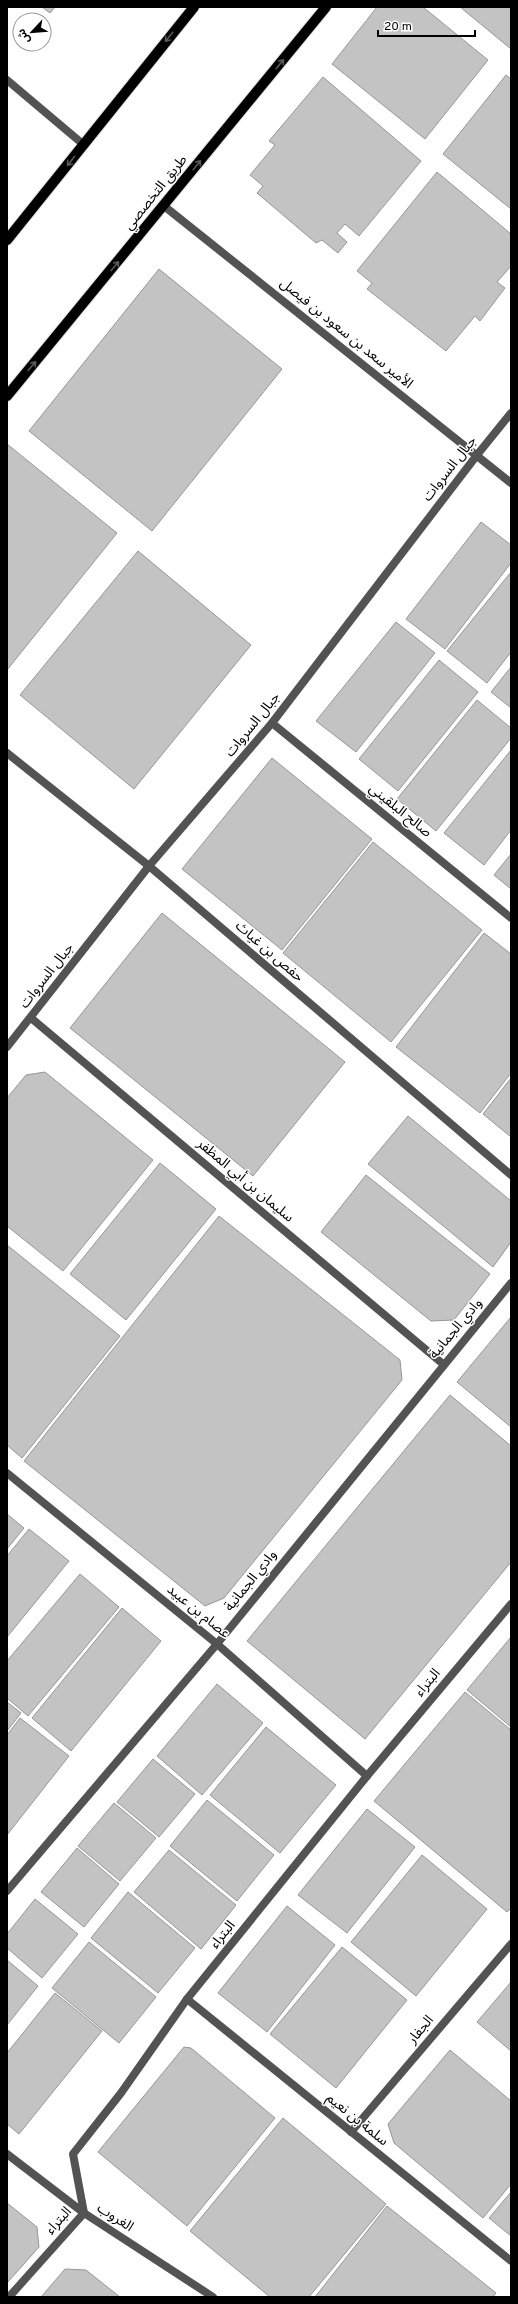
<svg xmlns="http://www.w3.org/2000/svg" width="518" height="2304" font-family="Overpass,'Noto Sans Arabic',sans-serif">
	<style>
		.building { fill: #c3c3c3; stroke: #979797 }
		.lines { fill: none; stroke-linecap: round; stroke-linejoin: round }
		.primary-casing { stroke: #dbdbdb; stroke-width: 12 }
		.street { stroke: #535353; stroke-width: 8 }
		.primary { stroke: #000; stroke-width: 10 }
		.oneway { stroke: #595959 }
		.labels { text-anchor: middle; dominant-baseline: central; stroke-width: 3; stroke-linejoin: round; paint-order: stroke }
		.street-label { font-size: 14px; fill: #000; stroke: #fff }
	</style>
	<rect width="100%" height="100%" fill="#fff"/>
	<!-- building -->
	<g class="building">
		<polygon points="42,7 55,7 50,13"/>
		<polygon points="377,7 423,7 488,60 425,139 332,64"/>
		<polygon points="460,7 511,7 511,49"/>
		<polygon points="506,75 511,79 511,209 443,154"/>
		<polygon points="323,77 421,161 359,236 345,224 337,233 347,242 338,253 322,240 316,243 257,193 263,186 250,175 275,145 269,141"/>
		<polygon points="437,172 511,234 511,266 497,282 505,288 480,321 475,316 446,351 367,289 372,283 357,271"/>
		<polygon points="159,269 282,369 152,531 29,431"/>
		<polygon points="7,444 117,533 7,670"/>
		<polygon points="481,522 511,545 511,563 445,649 406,619"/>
		<polygon points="138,551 251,645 134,789 20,695"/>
		<polygon points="511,572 511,652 487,683 447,651"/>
		<polygon points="396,622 435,653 356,752 316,721"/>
		<polygon points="439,660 478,692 398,791 359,759"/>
		<polygon points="511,667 511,708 491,692"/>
		<polygon points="477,700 511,728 511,738 436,831 397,799"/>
		<polygon points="511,750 511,830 484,865 444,833"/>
		<polygon points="272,758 372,839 282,950 182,869"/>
		<polygon points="373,842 482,930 391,1042 283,953"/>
		<polygon points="511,854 511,889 494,875"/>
		<polygon points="162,913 345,1062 253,1176 70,1028"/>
		<polygon points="484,933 511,954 511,1073 480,1113 396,1047"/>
		<polygon points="45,1072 153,1160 63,1271 7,1226 7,1098 26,1075"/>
		<polygon points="511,1078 511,1137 483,1114"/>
		<polygon points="408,1116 511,1201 511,1242 493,1267 368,1164"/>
		<polygon points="160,1163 216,1209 126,1320 70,1274"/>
		<polygon points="366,1175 490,1274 454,1320 431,1321 321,1232"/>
		<polygon points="219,1216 400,1360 402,1380 224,1598 205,1606 24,1461"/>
		<polygon points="7,1245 120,1336 22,1458 7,1445"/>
		<polygon points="511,1317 511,1427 457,1382"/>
		<polygon points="450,1395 511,1446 511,1562 365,1739 247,1641"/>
		<polygon points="7,1514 24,1528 7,1549"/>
		<polygon points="29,1529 69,1561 7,1637 7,1556"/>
		<polygon points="80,1574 119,1607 28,1716 7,1698 7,1661"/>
		<polygon points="122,1608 161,1641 71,1751 32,1718"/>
		<polygon points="511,1637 511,1727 467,1690"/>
		<polygon points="217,1684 263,1723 202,1795 157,1756"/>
		<polygon points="465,1692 511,1730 511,1908 507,1912 374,1801"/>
		<polygon points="7,1702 21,1713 7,1731"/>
		<polygon points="20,1718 69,1756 7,1835 7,1735"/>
		<polygon points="266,1727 336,1785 280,1853 210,1795"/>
		<polygon points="153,1759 195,1794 159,1837 117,1802"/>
		<polygon points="207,1800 274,1855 237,1901 170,1846"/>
		<polygon points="114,1803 156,1838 120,1881 78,1846"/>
		<polygon points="367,1809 415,1847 347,1933 298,1895"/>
		<polygon points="77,1848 119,1884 84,1927 41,1892"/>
		<polygon points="169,1850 236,1905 201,1949 134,1892"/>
		<polygon points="422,1855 487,1909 416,1996 351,1942"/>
		<polygon points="128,1892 195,1948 158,1993 91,1938"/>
		<polygon points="35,1899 78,1934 42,1978 7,1948 7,1934"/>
		<polygon points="287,1906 335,1945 267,2032 218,1993"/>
		<polygon points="89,1942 156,1997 119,2043 52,1988"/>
		<polygon points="342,1947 407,2000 336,2088 270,2034"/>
		<polygon points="7,1960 38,1986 7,2025"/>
		<polygon points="511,1982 511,2051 477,2022"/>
		<polygon points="55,1993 102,2031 19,2134 7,2124 7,2053"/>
		<polygon points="184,2047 191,2048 275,2118 187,2226 98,2152"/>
		<polygon points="450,2050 511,2101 511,2184 483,2218 394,2143 388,2124"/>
		<polygon points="283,2118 386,2204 309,2297 270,2297 190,2231"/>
		<polygon points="511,2192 511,2236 489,2218"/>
		<polygon points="7,2203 37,2227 39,2247 7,2283"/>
		<polygon points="387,2206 496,2293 493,2297 315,2297"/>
		<polygon points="65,2269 86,2270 120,2297 41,2297"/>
	</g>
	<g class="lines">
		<defs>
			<g id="primary">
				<polyline points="7,240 194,7"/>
				<polyline points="7,396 326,7"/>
			</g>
		</defs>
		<!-- primary casing -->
		<use href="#primary" class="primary-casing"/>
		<!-- street -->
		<g class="street">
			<polyline points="7,80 84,145"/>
			<polyline points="164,206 511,483"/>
			<polyline points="272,723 511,918"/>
			<polyline points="7,753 149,866 511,1175"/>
			<polyline points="31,1018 443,1364"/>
			<polyline points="7,1047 149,866 272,723 477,455 511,413"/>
			<polyline points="7,1473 217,1644 367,1776"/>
			<polyline points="7,1891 217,1644 511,1283"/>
			<polyline points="187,1999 511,2261"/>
			<polyline points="351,2132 511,1944"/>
			<polyline points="7,2154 84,2213 213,2297"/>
			<polyline points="84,2213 73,2154 121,2093 187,1999 367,1776 511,1604"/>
			<polyline points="9,2297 84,2213"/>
		</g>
		<!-- primary -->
		<use href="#primary" class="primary"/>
	</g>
	<!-- one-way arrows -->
	<defs><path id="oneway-shaft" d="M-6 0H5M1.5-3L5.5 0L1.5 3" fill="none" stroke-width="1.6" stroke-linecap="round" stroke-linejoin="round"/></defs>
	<g class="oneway">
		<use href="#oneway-shaft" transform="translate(169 37) rotate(129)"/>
		<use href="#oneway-shaft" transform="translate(280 64) rotate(-51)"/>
		<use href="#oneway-shaft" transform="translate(71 161) rotate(129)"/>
		<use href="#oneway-shaft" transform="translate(197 165) rotate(-51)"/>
		<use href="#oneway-shaft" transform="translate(115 266) rotate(-50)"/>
		<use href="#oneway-shaft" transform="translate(32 366) rotate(-50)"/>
	</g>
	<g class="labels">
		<!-- street labels -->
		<g class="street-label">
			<text transform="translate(156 193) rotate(-51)">طريق التخصصي</text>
			<text transform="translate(346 334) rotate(39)">الأمير سعد بن سعود بن فيصل</text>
			<text transform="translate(450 469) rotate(-52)">جبال السروات</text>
			<text transform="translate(253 725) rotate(-51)">جبال السروات</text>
			<text transform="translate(400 811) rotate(39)">صالح البلقيني</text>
			<text transform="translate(269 952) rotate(41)">حفص بن غياث</text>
			<text transform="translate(47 976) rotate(-52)">جبال السروات</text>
			<text transform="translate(245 1181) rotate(40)">سليمان بن أبي المظفر</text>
			<text transform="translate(456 1329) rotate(-50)">وادي الجمانية</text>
			<text transform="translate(251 1581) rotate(-51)">وادي الجمانية</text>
			<text transform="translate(198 1612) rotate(39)">عصام بن عبيد</text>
			<text transform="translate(428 1683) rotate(-50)">البتراء</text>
			<text transform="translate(223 1935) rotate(-51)">البتراء</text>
			<text transform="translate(421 2030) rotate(-50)">الجفار</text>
			<text transform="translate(357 2120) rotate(39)">سلمة بن نعيم</text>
			<text transform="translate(115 2218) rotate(33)">الغروب</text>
			<text transform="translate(59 2221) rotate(-48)">البتراء</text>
		</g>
	</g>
	<!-- border -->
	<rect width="518" height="2304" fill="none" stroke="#000000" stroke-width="16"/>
	<!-- north arrow -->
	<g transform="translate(32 32) rotate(244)"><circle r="19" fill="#ffffff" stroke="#999999"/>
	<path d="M0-3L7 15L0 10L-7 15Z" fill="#000000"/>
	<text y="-6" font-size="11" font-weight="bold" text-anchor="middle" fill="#000000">ش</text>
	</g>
	<!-- scale -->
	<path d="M378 30v6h97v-6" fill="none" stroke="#000000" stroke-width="2"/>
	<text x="384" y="30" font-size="12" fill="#000000" stroke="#ffffff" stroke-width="3" paint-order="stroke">20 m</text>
</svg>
